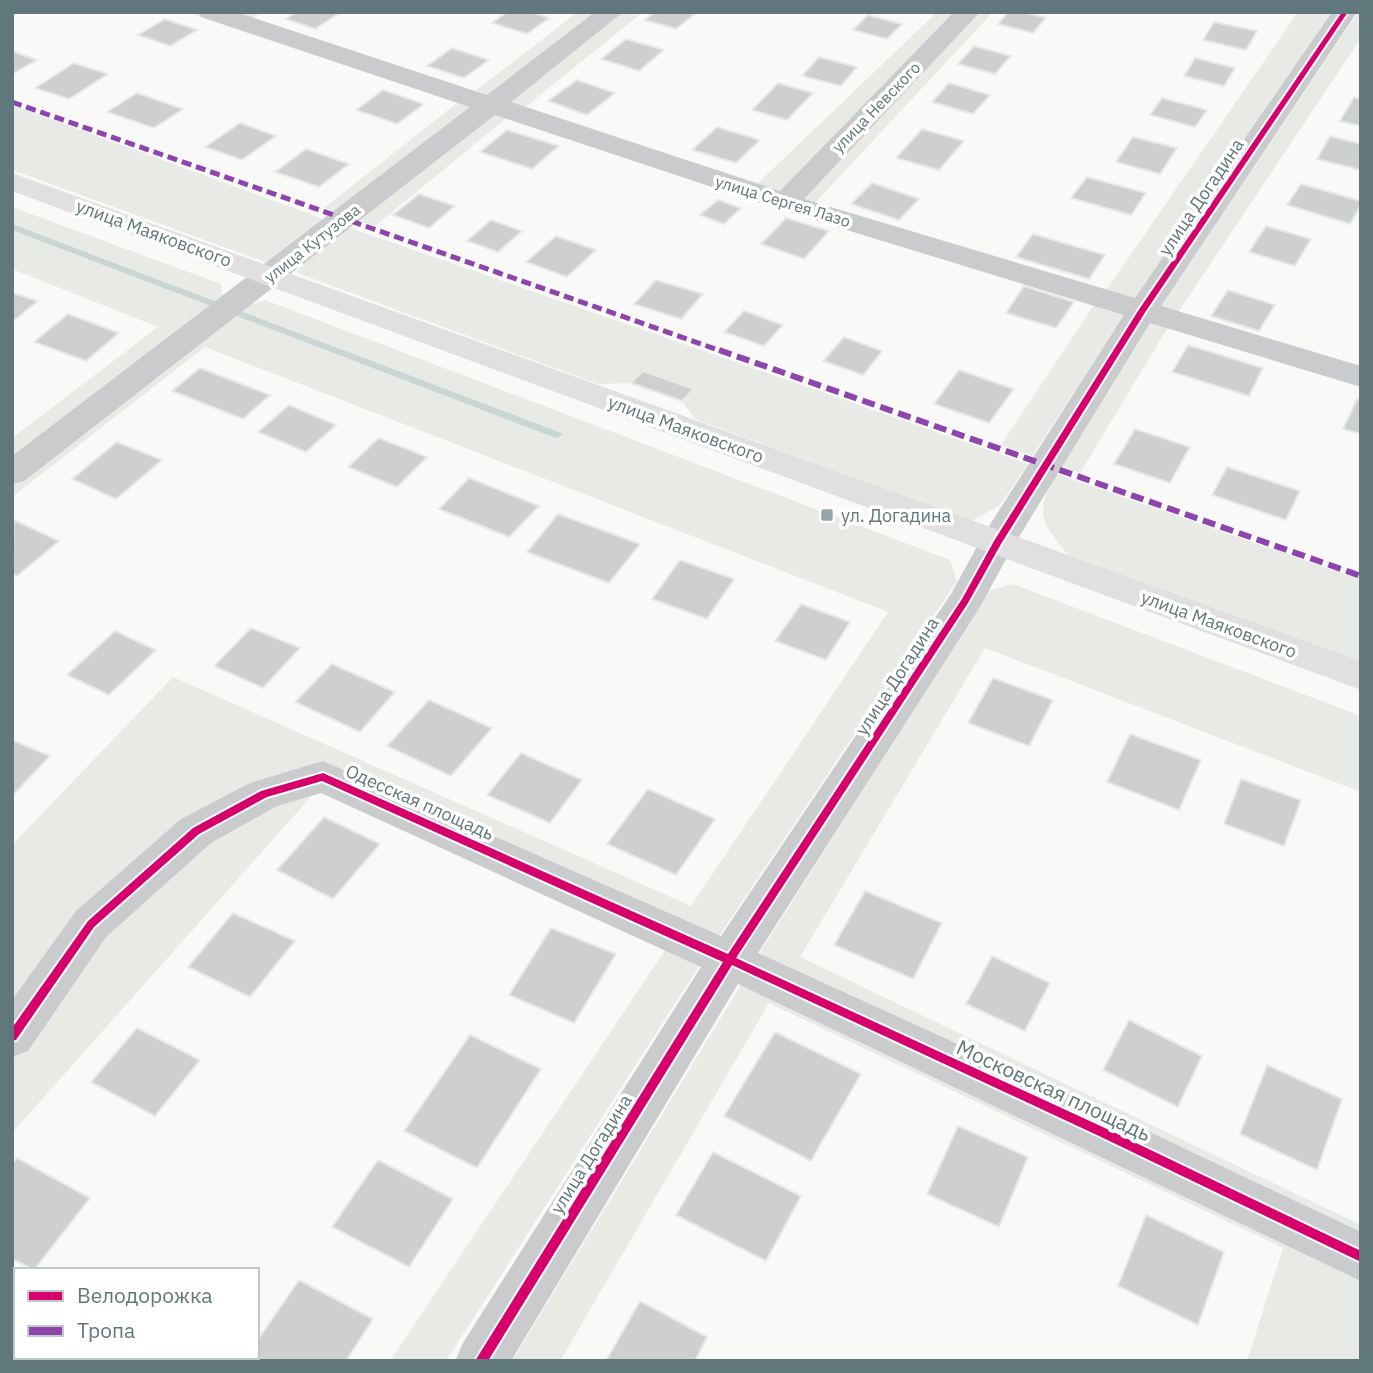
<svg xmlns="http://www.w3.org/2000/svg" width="1373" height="1373" font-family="'IBM Plex Sans',sans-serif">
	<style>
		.green { fill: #e8eae6 }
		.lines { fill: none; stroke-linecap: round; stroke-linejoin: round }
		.stream { fill: #c9d5d5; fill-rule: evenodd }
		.building { fill: #ced0d0; stroke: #e8e8e8; stroke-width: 2 }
		.street { fill: #c9cbcc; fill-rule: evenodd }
		.secondary { fill: #dfe0df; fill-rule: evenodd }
		.quiet-far1 { stroke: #8e44ad; stroke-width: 5; stroke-dasharray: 10 5; stroke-linecap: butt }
		.quiet { stroke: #8e44ad; stroke-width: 6; stroke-dasharray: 13 6; stroke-linecap: butt }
		.cycleway-casing { stroke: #fff; stroke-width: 4 }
		.cycleway { fill: #d6006c; fill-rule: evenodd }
		.poi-dot { fill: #96a4a7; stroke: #fff; stroke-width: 2.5 }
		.labels { text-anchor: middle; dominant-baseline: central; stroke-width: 7; stroke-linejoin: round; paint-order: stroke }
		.far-street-label { font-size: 16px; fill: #60777c; stroke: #fff }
		.street-label { font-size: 18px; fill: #60777c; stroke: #fff }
		.poi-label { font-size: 18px; fill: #60777c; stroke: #fff; text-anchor: start }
		.near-street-label { font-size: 21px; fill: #60777c; stroke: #fff }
	</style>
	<rect width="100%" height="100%" fill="#f9f9f8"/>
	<!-- green -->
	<g class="green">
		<polygon points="187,12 199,12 477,107 339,213 324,208 457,103"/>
		<polygon points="242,12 262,12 253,18 474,92 578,12 602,12 484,101 235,17"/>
		<polygon points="618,12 643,12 524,108 758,183 937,12 961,12 781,197 497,105"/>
		<polygon points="974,12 993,12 815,203 1105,292 1298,12 1334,12 1132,304 794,201"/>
		<polygon points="1358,12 1361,12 1361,38 1175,317 1157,311"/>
		<polygon points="12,105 329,221 289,253 265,262 12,170"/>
		<polygon points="490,110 509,116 375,226 352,218"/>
		<polygon points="12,207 221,284 224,303 12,461 12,438 158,327 12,269"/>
		<polygon points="345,226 1028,464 1000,505 972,521 695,419 682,401 693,388 643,371 631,383 598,384 297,273 303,260"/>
		<polygon points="265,300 950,560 957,581 703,960 446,1361 390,1361 665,950 317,790 12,1133 12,845 173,677 691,906 888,612 205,347 12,497 12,485 238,309"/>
		<polygon points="1096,302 1127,311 1032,456 1001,445"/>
		<polygon points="1152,319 1170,324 1080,473 1059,466"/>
		<path d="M1054,473L1361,580V661L1068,555C1040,519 1036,516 1054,473Z"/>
		<polygon points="1013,584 1361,716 1361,792 985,648 800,957 1361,1225 1361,1244 758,956 988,591"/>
		<polygon points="745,978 1361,1271 1361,1361 1247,1361 1283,1248 769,1003 560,1361 512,1361"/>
	</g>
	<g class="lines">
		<!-- stream -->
		<polygon class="stream" points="12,224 561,433 562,435 557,438 553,437 12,230"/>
	</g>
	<!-- building -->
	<g class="building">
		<polygon points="296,12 341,12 315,29 286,19"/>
		<polygon points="507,12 532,12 549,18 527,34 492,23"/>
		<polygon points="655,12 697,12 676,29 645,20"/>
		<polygon points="1008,12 1024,12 1046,18 1033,33 998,24"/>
		<polygon points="868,15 902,24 887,39 853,30"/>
		<polygon points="165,19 197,30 170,46 138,35"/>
		<polygon points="1214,22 1257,31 1246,50 1203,40"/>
		<polygon points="626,39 664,50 639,71 601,59"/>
		<polygon points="974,46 1011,56 995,74 958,64"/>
		<polygon points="452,48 489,60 464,78 427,66"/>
		<polygon points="12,51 37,60 12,74"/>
		<polygon points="819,57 857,67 841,86 802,76"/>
		<polygon points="1195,58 1235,68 1224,86 1184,76"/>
		<polygon points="74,63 108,74 69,99 35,88"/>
		<polygon points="577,80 615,93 587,115 548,101"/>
		<polygon points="778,83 813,93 787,120 752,110"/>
		<polygon points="949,83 990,95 973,114 932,102"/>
		<polygon points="383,90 424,104 397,124 356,110"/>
		<polygon points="137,93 183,109 154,128 107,112"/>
		<polygon points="1354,97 1361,99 1361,126 1340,121"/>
		<polygon points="1162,98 1207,110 1195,127 1150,115"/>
		<polygon points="240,123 276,136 242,160 205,147"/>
		<polygon points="717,127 760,140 736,163 692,150"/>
		<polygon points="922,129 964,141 939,170 896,158"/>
		<polygon points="507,130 559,146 532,169 480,152"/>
		<polygon points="1330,136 1361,144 1360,170 1317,159"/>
		<polygon points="1133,137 1177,148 1160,174 1116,162"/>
		<polygon points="306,149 349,164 319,187 275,172"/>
		<polygon points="1087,177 1146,193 1131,215 1071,198"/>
		<polygon points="872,183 919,199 899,220 851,204"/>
		<polygon points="1301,184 1361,201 1361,205 1350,224 1287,205"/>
		<polygon points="419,194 455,206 429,228 393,215"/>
		<polygon points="718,200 741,208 724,224 700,215"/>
		<polygon points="786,218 829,231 804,259 761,244"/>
		<polygon points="491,220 522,231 498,252 467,241"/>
		<polygon points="1266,226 1311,239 1295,266 1249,252"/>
		<polygon points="1033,234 1105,255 1089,279 1016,257"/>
		<polygon points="556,236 596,250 567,277 526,262"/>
		<polygon points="656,280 703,294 681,319 634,304"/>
		<polygon points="1024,286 1074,302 1056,328 1006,313"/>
		<polygon points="1228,290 1275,305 1259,331 1211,316"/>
		<polygon points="12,293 38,301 12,322"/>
		<polygon points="744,311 783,325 764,346 724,332"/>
		<polygon points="68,314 119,333 86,361 34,342"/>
		<polygon points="844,337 882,351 863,375 823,361"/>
		<polygon points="1188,345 1263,368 1249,396 1172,372"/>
		<polygon points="200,368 270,395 243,419 172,391"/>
		<polygon points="959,370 1014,389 989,423 934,404"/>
		<polygon points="643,371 694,389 682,401 631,383"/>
		<polygon points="1357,399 1361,400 1361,434 1343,429"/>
		<polygon points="289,405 336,425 306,452 258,432"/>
		<polygon points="1135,429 1190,447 1170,483 1114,464"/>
		<polygon points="379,438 427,457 397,487 348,467"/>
		<polygon points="117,442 162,460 116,499 72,479"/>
		<polygon points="1227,467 1300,491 1286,520 1212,495"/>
		<polygon points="469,478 539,506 509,537 439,509"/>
		<polygon points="558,514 640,544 609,583 527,552"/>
		<polygon points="14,520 59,541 17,576 12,573"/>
		<polygon points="680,560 734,579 707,619 652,599"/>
		<polygon points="801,604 850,622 826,660 775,641"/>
		<polygon points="251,628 300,648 263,688 214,666"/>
		<polygon points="115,631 156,650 109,695 67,675"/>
		<polygon points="332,664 395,692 360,732 295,702"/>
		<polygon points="993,678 1053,700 1029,746 968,723"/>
		<polygon points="429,700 492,728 451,776 387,746"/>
		<polygon points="1130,734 1201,760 1179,810 1107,782"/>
		<polygon points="12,740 50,756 12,796"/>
		<polygon points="521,753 582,780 550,823 487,795"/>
		<polygon points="1241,779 1301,800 1284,846 1224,824"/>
		<polygon points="648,789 715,819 676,875 607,844"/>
		<polygon points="324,817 380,844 333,899 277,870"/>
		<polygon points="865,891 942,923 913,979 834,945"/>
		<polygon points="233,913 295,941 250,997 188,967"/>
		<polygon points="551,928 616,954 574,1023 509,995"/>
		<polygon points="992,956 1050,983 1025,1031 966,1004"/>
		<polygon points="1129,1020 1202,1056 1178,1107 1103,1070"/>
		<polygon points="137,1028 200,1060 155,1116 91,1082"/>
		<polygon points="775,1032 861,1074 811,1161 724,1116"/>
		<polygon points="470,1035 541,1069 477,1168 404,1131"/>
		<polygon points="1267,1065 1342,1099 1317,1170 1240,1134"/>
		<polygon points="958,1126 1028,1157 999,1227 927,1194"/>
		<polygon points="713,1152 801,1196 766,1261 676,1215"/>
		<polygon points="17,1158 90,1198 34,1270 12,1259 12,1164"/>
		<polygon points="378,1160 453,1199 409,1267 332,1227"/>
		<polygon points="1146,1215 1224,1252 1198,1325 1118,1286"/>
		<polygon points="299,1280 373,1319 346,1361 244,1361 246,1357 257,1357 257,1341"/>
		<polygon points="640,1301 707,1337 695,1361 606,1361"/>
	</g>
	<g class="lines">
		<!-- street -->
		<polygon class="street" points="198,12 236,12 487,95 595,12 623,12 511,102 780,191 954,12 980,12 804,199 1135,298 1332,12 1357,12 1161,306 1361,366 1361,387 1150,323 1014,545 978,610 758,953 1120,1118 1361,1232 1361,1281 738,984 511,1361 455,1361 463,1343 701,967 321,793 277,806 211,843 106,937 28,1051 12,1057 12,1000 76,911 181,819 250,783 323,761 721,936 951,594 984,534 1124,315 775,208 495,115 24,481 12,484 12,456 470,107 201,17"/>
		<!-- secondary -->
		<polygon class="secondary" points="12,173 1361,661 1361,690 12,191"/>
		<!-- quiet-far1 -->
		<polyline class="quiet-far1" points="12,102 724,352"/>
		<!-- quiet -->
		<polyline class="quiet" points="719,350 1361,576"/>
		<defs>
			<polygon id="cycleway" points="1342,12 1348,12 1146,311 1001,544 968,603 736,958 1107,1129 1361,1251 1361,1262 1099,1136 732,965 488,1361 475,1361 723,962 322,781 267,797 199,834 94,927 16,1040 12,1041 12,1028 88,921 193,828 261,791 323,773 728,954 962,599 994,541 1138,311"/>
		</defs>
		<!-- cycleway casing -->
		<use href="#cycleway" class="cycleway-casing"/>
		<!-- cycleway -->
		<use href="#cycleway" class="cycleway"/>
	</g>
	<!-- markers -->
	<rect class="poi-dot" x="820" y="508" width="14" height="14" rx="3.5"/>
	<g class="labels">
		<!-- far-street labels -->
		<g class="far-street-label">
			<text transform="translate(876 107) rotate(-46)">улица Невского</text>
			<text transform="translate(783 201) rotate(17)">улица Сергея Лазо</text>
			<text transform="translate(312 243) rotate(-38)">улица Кутузова</text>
		</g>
		<!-- street labels -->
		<g class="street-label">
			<text transform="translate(1201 197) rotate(-56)">улица Догадина</text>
			<text transform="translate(154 233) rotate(20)">улица Маяковского</text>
			<text transform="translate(686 429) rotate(20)">улица Маяковского</text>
			<text transform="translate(1219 624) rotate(20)">улица Маяковского</text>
			<text transform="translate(897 676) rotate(-57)">улица Догадина</text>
			<text transform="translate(420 802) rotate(24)">Одесская площадь</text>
			<text transform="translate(591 1154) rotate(-58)">улица Догадина</text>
		</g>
		<!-- poi labels -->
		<g class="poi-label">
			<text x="841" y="515">ул. Догадина</text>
		</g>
		<!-- near-street labels -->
		<g class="near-street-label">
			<text transform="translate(1054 1090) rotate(25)">Московская площадь</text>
		</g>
	</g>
	<!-- border -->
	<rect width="1373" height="1373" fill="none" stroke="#60777c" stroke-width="28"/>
	<!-- legend -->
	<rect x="14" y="1268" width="245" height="91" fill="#ffffff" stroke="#bfc9cb" stroke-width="2"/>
	<rect x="28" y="1291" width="35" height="10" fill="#d6006c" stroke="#bfc9cb" stroke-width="2"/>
	<text x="77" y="1303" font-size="21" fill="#60777c">Велодорожка</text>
	<rect x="28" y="1326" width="35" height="10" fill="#8e44ad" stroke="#bfc9cb" stroke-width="2"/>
	<text x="77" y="1338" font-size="21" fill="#60777c">Тропа</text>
</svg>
